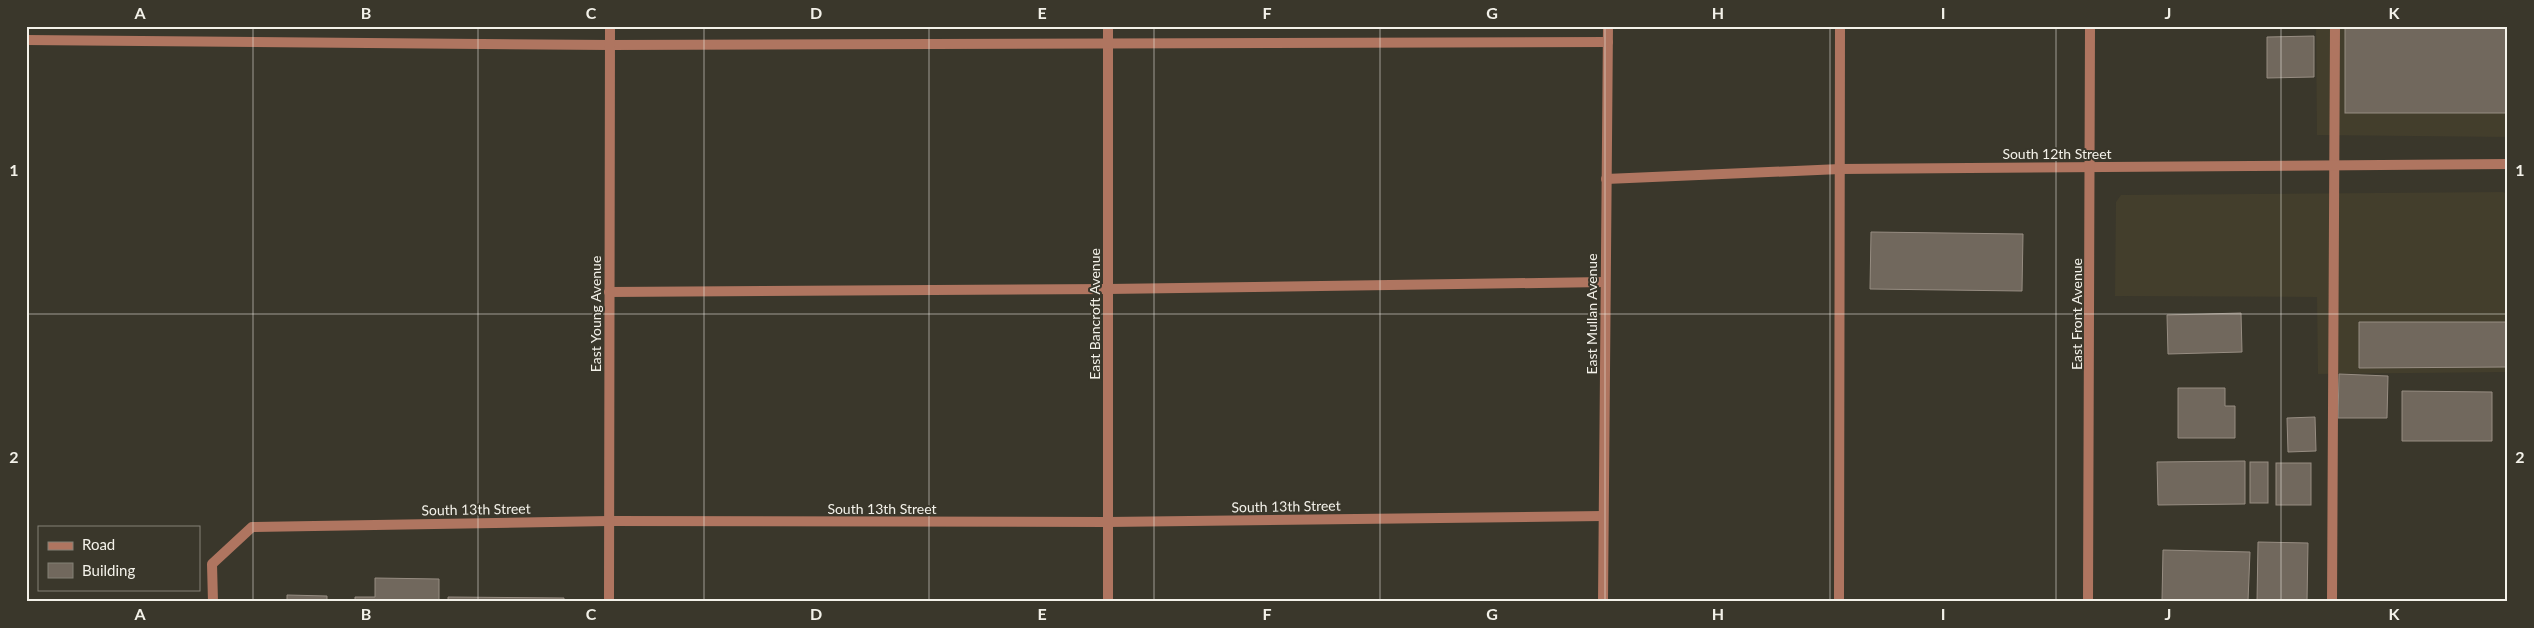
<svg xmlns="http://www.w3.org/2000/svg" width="2534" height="628" font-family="Lato,sans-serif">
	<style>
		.built { fill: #433e2c }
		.building { fill: #71685d; stroke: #978d82 }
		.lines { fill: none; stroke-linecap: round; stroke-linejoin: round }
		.lane { stroke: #af7560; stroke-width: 10 }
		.street { stroke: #af7560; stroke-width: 10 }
		.grid { fill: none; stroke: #f3f1e9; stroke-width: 1; stroke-opacity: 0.55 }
		.labels { text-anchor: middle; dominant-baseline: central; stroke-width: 4; stroke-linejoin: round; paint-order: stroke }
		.street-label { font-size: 14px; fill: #f3f1e9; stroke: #3a372b }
		.neatline { fill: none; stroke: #f3f1e9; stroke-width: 2 }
		.grid-label { font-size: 16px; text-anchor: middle; font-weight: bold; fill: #f3f1e9 }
	</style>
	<rect width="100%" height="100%" fill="#3a372b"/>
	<!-- built -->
	<g class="built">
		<polygon points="2316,26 2508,26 2508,137 2317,135"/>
		<polygon points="2503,192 2508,194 2508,372 2318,374 2317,297 2115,296 2116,202 2121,195"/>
	</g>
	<!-- building -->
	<g class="building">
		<rect x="2345" y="26" width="163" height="87"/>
		<polygon points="2314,36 2314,77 2267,78 2267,37"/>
		<polygon points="1871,232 2023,234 2022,291 1870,289"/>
		<polygon points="2241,313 2242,352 2168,354 2167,315"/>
		<polygon points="2359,322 2507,322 2507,367 2359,368"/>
		<polygon points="2339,374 2388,376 2387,418 2338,418"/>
		<polygon points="2178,388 2225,388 2225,406 2235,406 2235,438 2178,438"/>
		<polygon points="2402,391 2492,392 2492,441 2402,441"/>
		<polygon points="2315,417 2316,451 2288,452 2287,418"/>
		<polygon points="2245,461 2245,504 2158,505 2157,462"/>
		<rect x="2250" y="462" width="18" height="41"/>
		<rect x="2276" y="463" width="35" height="42"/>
		<polygon points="2258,542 2308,543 2307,602 2257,602"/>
		<polygon points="2163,550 2250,552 2248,601 2162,600"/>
		<polygon points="375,578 439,579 439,602 355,602 355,597 375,597"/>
		<polygon points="287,595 327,596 327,602 287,602"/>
		<polygon points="448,597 564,598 564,602 448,602"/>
	</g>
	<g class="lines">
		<!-- lane -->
		<g class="lane">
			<polyline points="609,292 1108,289 1605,282"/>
			<polyline points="1839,602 1840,26"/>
			<polyline points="2332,602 2335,26"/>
		</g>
		<!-- street -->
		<g class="street">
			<polyline points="1108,26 1108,602"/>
			<polyline points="26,40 610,45 1608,42"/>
			<polyline points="1606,179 1840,169 2508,164"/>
			<polyline points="213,602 212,564 252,527 609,521 1108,522 1603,516"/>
			<polyline points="609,602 610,26"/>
			<polyline points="1603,602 1608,26"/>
			<polyline points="2088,602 2090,26"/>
		</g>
	</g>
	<!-- grid -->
	<path class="grid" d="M253,26V602M478,26V602M704,26V602M929,26V602M1154,26V602M1380,26V602M1605,26V602M1830,26V602M2056,26V602M2281,26V602M26,314H2508"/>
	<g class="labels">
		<!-- street labels -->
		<g class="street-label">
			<text x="2057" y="153">South 12th Street</text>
			<text transform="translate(595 314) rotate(-90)">East Young Avenue</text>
			<text transform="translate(1094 314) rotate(-90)">East Bancroft Avenue</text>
			<text transform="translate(1591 314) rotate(-90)">East Mullan Avenue</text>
			<text transform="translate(2076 314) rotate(-90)">East Front Avenue</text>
			<text transform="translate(1286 506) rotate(-1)">South 13th Street</text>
			<text x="882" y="508">South 13th Street</text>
			<text transform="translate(476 509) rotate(-1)">South 13th Street</text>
		</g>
	</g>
	<!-- border -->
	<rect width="2534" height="628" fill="none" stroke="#3a372b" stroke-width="55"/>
	<!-- legend -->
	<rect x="38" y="526" width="162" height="65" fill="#3a372b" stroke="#848177"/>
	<rect x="48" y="542" width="25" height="8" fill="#af7560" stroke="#848177"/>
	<text x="82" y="550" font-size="15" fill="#f3f1e9">Road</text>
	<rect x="48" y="563" width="25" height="15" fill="#71685d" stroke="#848177"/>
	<text x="82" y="576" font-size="15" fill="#f3f1e9">Building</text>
	<rect x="28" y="28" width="2478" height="572" class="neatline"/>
	<g class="grid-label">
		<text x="140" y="19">A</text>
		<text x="366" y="19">B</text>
		<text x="591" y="19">C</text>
		<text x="816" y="19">D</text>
		<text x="1042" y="19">E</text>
		<text x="1267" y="19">F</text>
		<text x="1492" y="19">G</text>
		<text x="1718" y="19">H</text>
		<text x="1943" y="19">I</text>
		<text x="2168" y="19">J</text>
		<text x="2394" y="19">K</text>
		<text x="14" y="176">1</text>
		<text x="2520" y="176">1</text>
		<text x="14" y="463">2</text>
		<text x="2520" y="463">2</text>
		<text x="140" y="620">A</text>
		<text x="366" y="620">B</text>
		<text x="591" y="620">C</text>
		<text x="816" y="620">D</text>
		<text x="1042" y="620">E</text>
		<text x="1267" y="620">F</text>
		<text x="1492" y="620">G</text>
		<text x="1718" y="620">H</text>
		<text x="1943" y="620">I</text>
		<text x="2168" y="620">J</text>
		<text x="2394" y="620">K</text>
	</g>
</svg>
